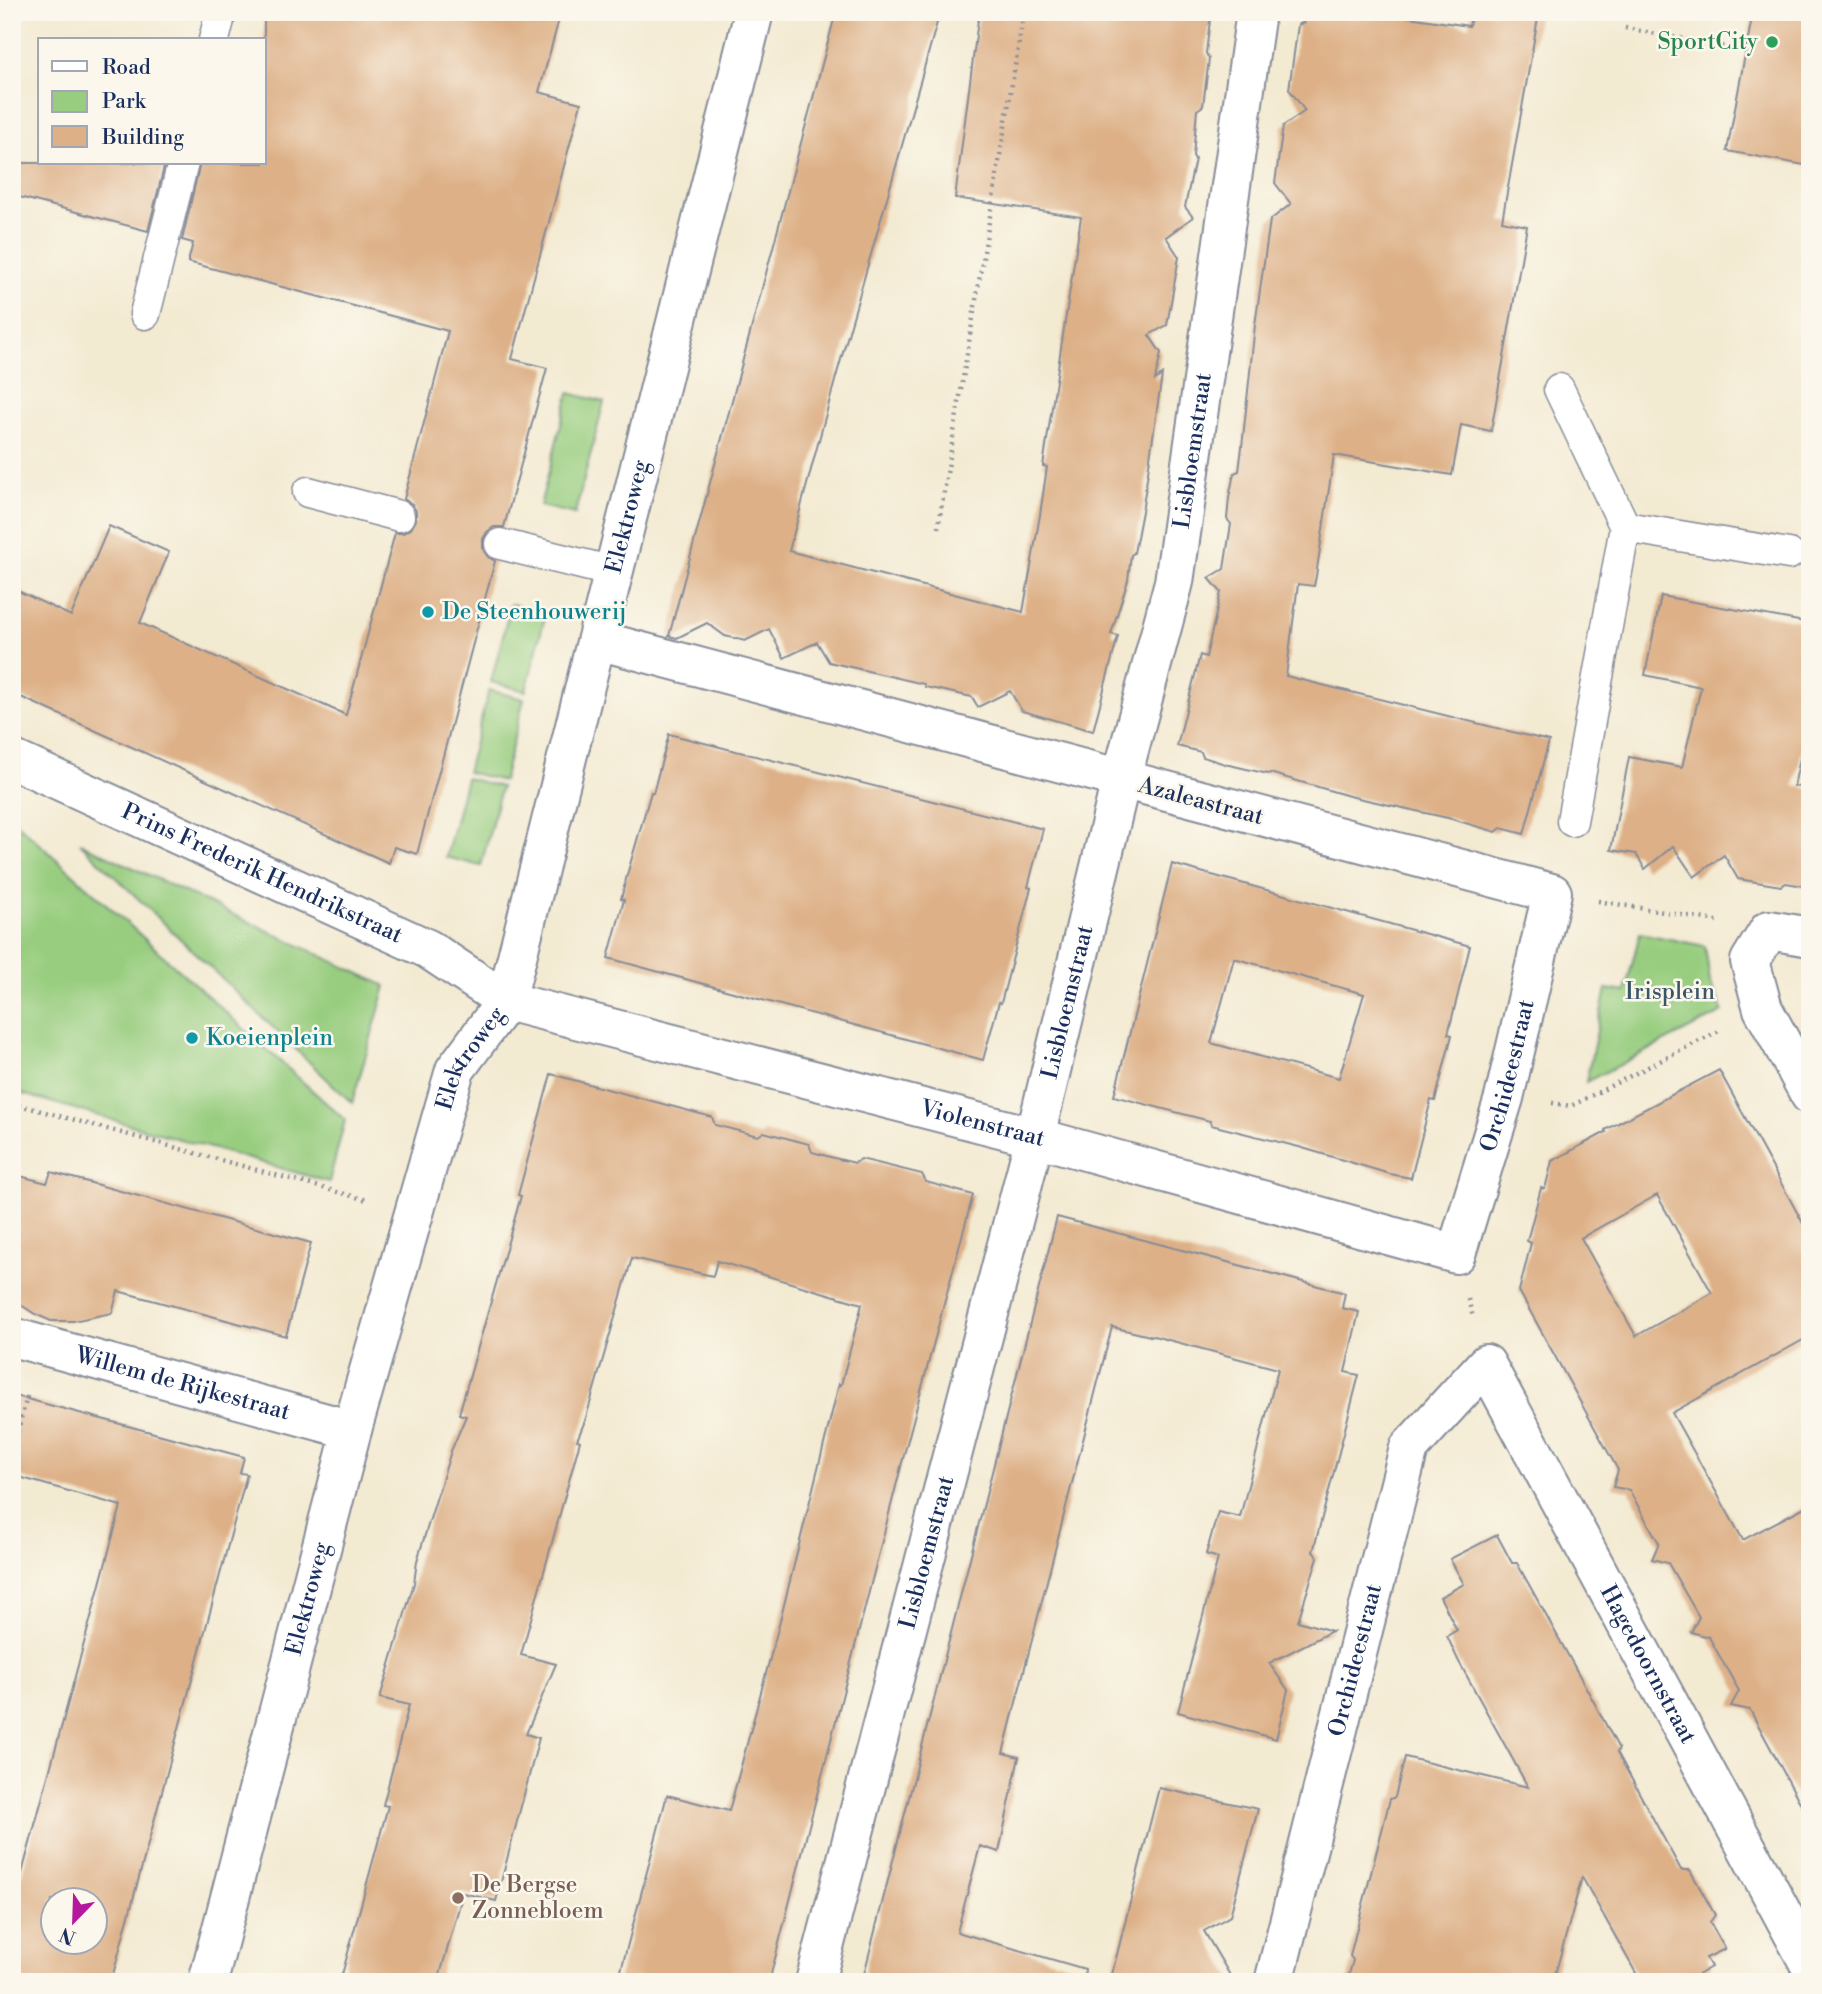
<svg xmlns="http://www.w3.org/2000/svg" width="1822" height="1994" font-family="'Libre Bodoni',serif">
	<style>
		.green { fill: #98cd7f; stroke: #5a7e6e; stroke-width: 2 }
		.building { fill: #ddb087; fill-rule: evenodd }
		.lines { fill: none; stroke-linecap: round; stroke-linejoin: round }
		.service-casing { stroke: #878c98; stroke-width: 33 }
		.minor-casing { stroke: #878c98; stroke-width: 42 }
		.path { stroke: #878c98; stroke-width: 4.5; stroke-dasharray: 2 5; stroke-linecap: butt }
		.service { stroke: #fff; stroke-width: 30 }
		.minor { stroke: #fff; stroke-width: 38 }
		.leisure-dot { fill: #2e9e5b; stroke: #fbf7ec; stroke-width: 2.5 }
		.culture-dot { fill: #0f9aa8; stroke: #fbf7ec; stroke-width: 2.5 }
		.education-dot { fill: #8d6e63; stroke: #fbf7ec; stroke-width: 2.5 }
		.labels { text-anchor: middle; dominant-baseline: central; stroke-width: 5; stroke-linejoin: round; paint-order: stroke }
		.leisure-label { font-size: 23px; fill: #27864d; stroke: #fbf7ec; text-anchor: end }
		.street-label { font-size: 23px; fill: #1b2f5e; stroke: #fbf7ec }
		.culture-label { font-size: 23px; fill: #0d838f; stroke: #fbf7ec; text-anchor: start }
		.park-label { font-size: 23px; fill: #3a5666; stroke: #fbf7ec }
		.education-label { font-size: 23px; fill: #785e54; stroke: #fbf7ec; text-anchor: start }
	</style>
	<rect width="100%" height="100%" fill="#fbf7ec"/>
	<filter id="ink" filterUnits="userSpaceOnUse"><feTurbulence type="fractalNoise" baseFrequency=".0143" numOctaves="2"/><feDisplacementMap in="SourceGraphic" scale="14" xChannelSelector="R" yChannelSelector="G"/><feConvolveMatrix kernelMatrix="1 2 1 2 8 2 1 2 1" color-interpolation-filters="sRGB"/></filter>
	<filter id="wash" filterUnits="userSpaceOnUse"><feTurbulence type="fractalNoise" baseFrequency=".00686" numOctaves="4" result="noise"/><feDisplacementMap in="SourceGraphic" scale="28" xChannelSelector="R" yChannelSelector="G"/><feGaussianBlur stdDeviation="1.57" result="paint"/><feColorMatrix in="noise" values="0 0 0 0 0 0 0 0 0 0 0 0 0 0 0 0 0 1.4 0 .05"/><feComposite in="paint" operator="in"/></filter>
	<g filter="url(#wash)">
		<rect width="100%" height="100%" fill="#f3ead2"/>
		<!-- green -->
		<g class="green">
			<polygon points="569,393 604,402 575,514 540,506"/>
			<polygon points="511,604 546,613 526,691 491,682"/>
			<polygon points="489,690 524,699 503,781 467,772"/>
			<polygon points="466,778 501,787 481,866 446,857"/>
			<polygon points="12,819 345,1120 329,1182 12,1091"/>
			<polygon points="80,843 386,986 352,1103"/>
			<polygon points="1640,933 1705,946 1710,982 1723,1012 1586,1082 1606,989 1625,992"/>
		</g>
		<g id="blocks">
			<!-- building -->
			<g class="building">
				<polygon points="264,12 561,12 539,92 581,103 512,359 547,368 504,527 494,527 487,532 483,539 483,550 488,557 495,561 417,854 394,847 389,863 12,693 12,588 71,616 109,526 169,552 140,623 346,715 395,533 403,533 411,529 416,520 416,511 412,504 404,499 448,331 188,262 193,243 182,240 200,163 264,163"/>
				<polygon points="836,12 940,12 836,377 789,551 1023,612 1040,515 1047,467 1043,466 1081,217 955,198 979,12 1211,12 1206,53 1209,59 1203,106 1197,110 1193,156 1195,159 1185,207 1193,217 1166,237 1179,257 1167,325 1149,335 1161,353 1155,380 1162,375 1143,506 1134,553 1131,555 1128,580 1111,634 1118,636 1093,731 1022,711 1010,691 978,707 972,697 925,687 924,684 829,662 817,642 784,658 769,629 745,641 725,636 707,623 677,638 669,636"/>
				<polygon points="1305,12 1375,12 1469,26 1472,12 1539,12 1502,221 1527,226 1491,431 1461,425 1452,475 1334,455 1316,576 1314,586 1298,584 1286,676 1549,741 1524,834 1501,828 1496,832 1448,818 1349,796 1270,773 1268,774 1225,764 1203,757 1201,752 1177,746 1200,655 1206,657 1221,592 1209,578 1224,569 1231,524 1227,519 1229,498 1234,473 1239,471 1242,447 1255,325 1270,220 1291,204 1275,183 1283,126 1305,111 1289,89 1298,25 1304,22"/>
				<polygon points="1753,12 1810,12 1810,166 1727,151"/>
				<polygon points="12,163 165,163 148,231 12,195"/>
				<polygon points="1661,596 1810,623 1810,714 1794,786 1810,789 1810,887 1786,883 1781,886 1738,879 1724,855 1694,877 1673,846 1645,869 1636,854 1611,850 1629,757 1682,767 1701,687 1645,675"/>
				<polygon points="669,734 1043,829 1028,887 1031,888 1001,1003 999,1002 983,1060 608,958 624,900 621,899 627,875 651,792 653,793"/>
				<path d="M1172,864L1470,946L1448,1034L1452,1035L1435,1101L1431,1100L1411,1178L1390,1174L1299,1147L1211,1125L1210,1121L1114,1096ZM1234,958L1364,994L1339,1078L1211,1043Z"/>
				<path d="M1719,1070L1810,1236V1336L1672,1413L1743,1540L1810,1504V1821L1750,1710L1731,1706L1739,1691L1709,1637L1691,1632L1699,1617L1668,1563L1652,1559L1659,1543L1629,1490L1613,1487L1618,1470L1519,1291L1531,1243L1527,1241L1541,1188L1545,1189L1552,1161L1606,1132L1605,1130ZM1657,1195L1712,1293L1636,1336L1581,1238Z"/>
				<polygon points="551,1074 712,1117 715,1125 758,1136 764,1132 809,1144 812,1152 834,1158 855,1163 861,1159 922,1174 926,1182 973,1195 905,1451 769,1982 618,1982 667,1795 729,1811 780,1621 839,1384 841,1385 862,1304 717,1261 713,1276 632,1258 585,1421 577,1440 580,1441 521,1655 556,1664 526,1734 539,1738 496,1901 463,1893 438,1982 340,1982 388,1806 383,1805 409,1705 380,1698 414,1583 417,1561 451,1451 466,1416 459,1414 521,1196 518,1195"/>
				<polygon points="51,1172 311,1243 286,1336 118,1291 112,1313 73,1321 51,1321 35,1314 12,1299 12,1174 47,1183"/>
				<polygon points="1057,1217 1345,1293 1342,1308 1359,1312 1345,1372 1359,1375 1313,1552 1318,1557 1298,1621 1332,1631 1269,1663 1288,1690 1276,1739 1178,1712 1218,1558 1206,1554 1218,1512 1240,1517 1278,1369 1150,1335 1150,1336 1112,1327 1003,1753 1019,1757 999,1852 980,1846 957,1932 1085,1969 1084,1982 862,1982"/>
				<path d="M12,1395L244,1457L240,1473L247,1474L111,1982H12V1910L121,1506L12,1475ZM52,1900H94V1942H52Z"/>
				<polygon points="1497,1535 1512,1563 1517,1563 1589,1693 1619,1749 1617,1752 1681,1870 1690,1870 1715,1915 1710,1922 1725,1949 1706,1958 1711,1967 1685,1982 1641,1982 1582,1877 1553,1982 1347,1982 1353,1960 1350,1956 1359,1920 1390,1799 1395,1797 1405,1757 1528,1787 1458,1660 1447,1636 1457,1630 1440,1597 1464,1584 1450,1559"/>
				<polygon points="1159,1788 1258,1809 1230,1916 1204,1931 1234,1982 1110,1982"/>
			</g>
		</g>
	</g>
	<g filter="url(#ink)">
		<use href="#blocks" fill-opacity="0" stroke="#878c98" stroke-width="2"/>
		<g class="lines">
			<defs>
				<g id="service">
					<polyline points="214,40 221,12"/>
					<polyline points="145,314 183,163"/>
					<polyline points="1559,389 1625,527 1572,821"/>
					<polyline points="308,492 399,516"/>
					<polyline points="1625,527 1789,554"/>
					<polyline points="500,544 614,572"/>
				</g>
				<g id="minor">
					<path id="s1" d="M12,759L428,949L506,1001L1035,1137L1456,1254L1504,1098L1552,893L597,640"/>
					<polyline points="1810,937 1769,930 1750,961 1763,1009 1810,1095"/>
					<path id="s2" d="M12,1337L352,1430"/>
					<path id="s3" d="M208,1982L352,1430L455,1070L506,1001L754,12"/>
					<path id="s4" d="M815,1982L1035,1137L1121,780L1174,582L1256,12"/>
					<path id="s5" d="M1274,1982L1409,1448L1486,1364L1810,1965"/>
				</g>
			</defs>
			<!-- service casing -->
			<use href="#service" class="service-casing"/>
			<!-- minor casing -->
			<use href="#minor" class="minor-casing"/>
			<!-- path -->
			<g class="path">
				<polyline points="1625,28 1746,51"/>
				<polyline points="938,528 1024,12"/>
				<polyline points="1598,901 1717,921"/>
				<polyline points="12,1103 367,1200"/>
				<polyline points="1552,1103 1571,1106 1721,1030"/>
				<polyline points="1468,1299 1473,1317"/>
				<polyline points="12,1452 28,1393"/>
			</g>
			<!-- service -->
			<use href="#service" class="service"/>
			<!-- minor -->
			<use href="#minor" class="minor"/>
		</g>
	</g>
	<!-- markers -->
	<circle class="leisure-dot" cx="1772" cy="42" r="7"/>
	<g class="culture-dot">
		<circle cx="428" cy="612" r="7"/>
		<circle cx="192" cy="1038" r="7"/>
	</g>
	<circle class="education-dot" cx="458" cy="1898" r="7"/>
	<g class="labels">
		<!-- leisure labels -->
		<g class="leisure-label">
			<text x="1758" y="42">SportCity</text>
		</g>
		<!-- street labels -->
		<g class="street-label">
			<text stroke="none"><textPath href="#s4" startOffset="1578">Lisbloemstraat</textPath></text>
			<text stroke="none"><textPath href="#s3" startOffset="1530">Elektroweg</textPath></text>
			<text transform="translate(1201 801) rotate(15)">Azaleastraat</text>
			<text stroke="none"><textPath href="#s1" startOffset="275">Prins Frederik Hendrikstraat</textPath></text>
			<text stroke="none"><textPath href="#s4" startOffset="1012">Lisbloemstraat</textPath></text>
			<text stroke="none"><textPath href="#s3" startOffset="962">Elektroweg</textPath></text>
			<text stroke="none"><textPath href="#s1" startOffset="1720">Orchideestraat</textPath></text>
			<text stroke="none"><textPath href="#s1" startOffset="1043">Violenstraat</textPath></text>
			<text stroke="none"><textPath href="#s2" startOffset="177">Willem de Rijkestraat</textPath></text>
			<text stroke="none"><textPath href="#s4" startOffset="444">Lisbloemstraat</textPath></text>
			<text stroke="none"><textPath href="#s3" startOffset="396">Elektroweg</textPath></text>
			<text stroke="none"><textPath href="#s5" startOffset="332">Orchideestraat</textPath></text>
			<text stroke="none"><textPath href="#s5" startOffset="1006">Hagedoornstraat</textPath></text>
		</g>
		<!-- culture labels -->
		<g class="culture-label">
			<text x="442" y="612">De Steenhouwerij</text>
			<text x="206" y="1038">Koeienplein</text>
		</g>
		<!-- park labels -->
		<g class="park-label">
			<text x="1670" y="992">Irisplein</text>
		</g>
		<!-- education labels -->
		<g class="education-label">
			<text x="472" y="1885">De Bergse<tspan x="472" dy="26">Zonnebloem</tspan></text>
		</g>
	</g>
	<!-- margin -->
	<rect width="1822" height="1994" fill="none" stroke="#fbf7ec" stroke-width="42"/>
	<!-- legend -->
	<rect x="38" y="38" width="228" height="126" fill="#fbf7ec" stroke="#a1a7b3" stroke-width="2"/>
	<rect x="52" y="61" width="35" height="10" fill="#ffffff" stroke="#a1a7b3" stroke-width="2"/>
	<text x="102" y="74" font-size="21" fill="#1b2f5e">Road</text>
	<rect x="52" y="91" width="35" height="21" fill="#98cd7f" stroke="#a1a7b3" stroke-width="2"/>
	<text x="102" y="108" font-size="21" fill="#1b2f5e">Park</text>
	<rect x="52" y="126" width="35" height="21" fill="#ddb087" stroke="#a1a7b3" stroke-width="2"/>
	<text x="102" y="144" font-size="21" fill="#1b2f5e">Building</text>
	<!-- north arrow -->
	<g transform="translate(74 1921) rotate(203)"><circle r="33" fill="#fbf7ec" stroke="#a1a7b3" stroke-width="2"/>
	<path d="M0-5L12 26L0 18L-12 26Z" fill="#b5179e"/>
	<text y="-10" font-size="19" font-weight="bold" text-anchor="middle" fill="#1b2f5e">N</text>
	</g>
</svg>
